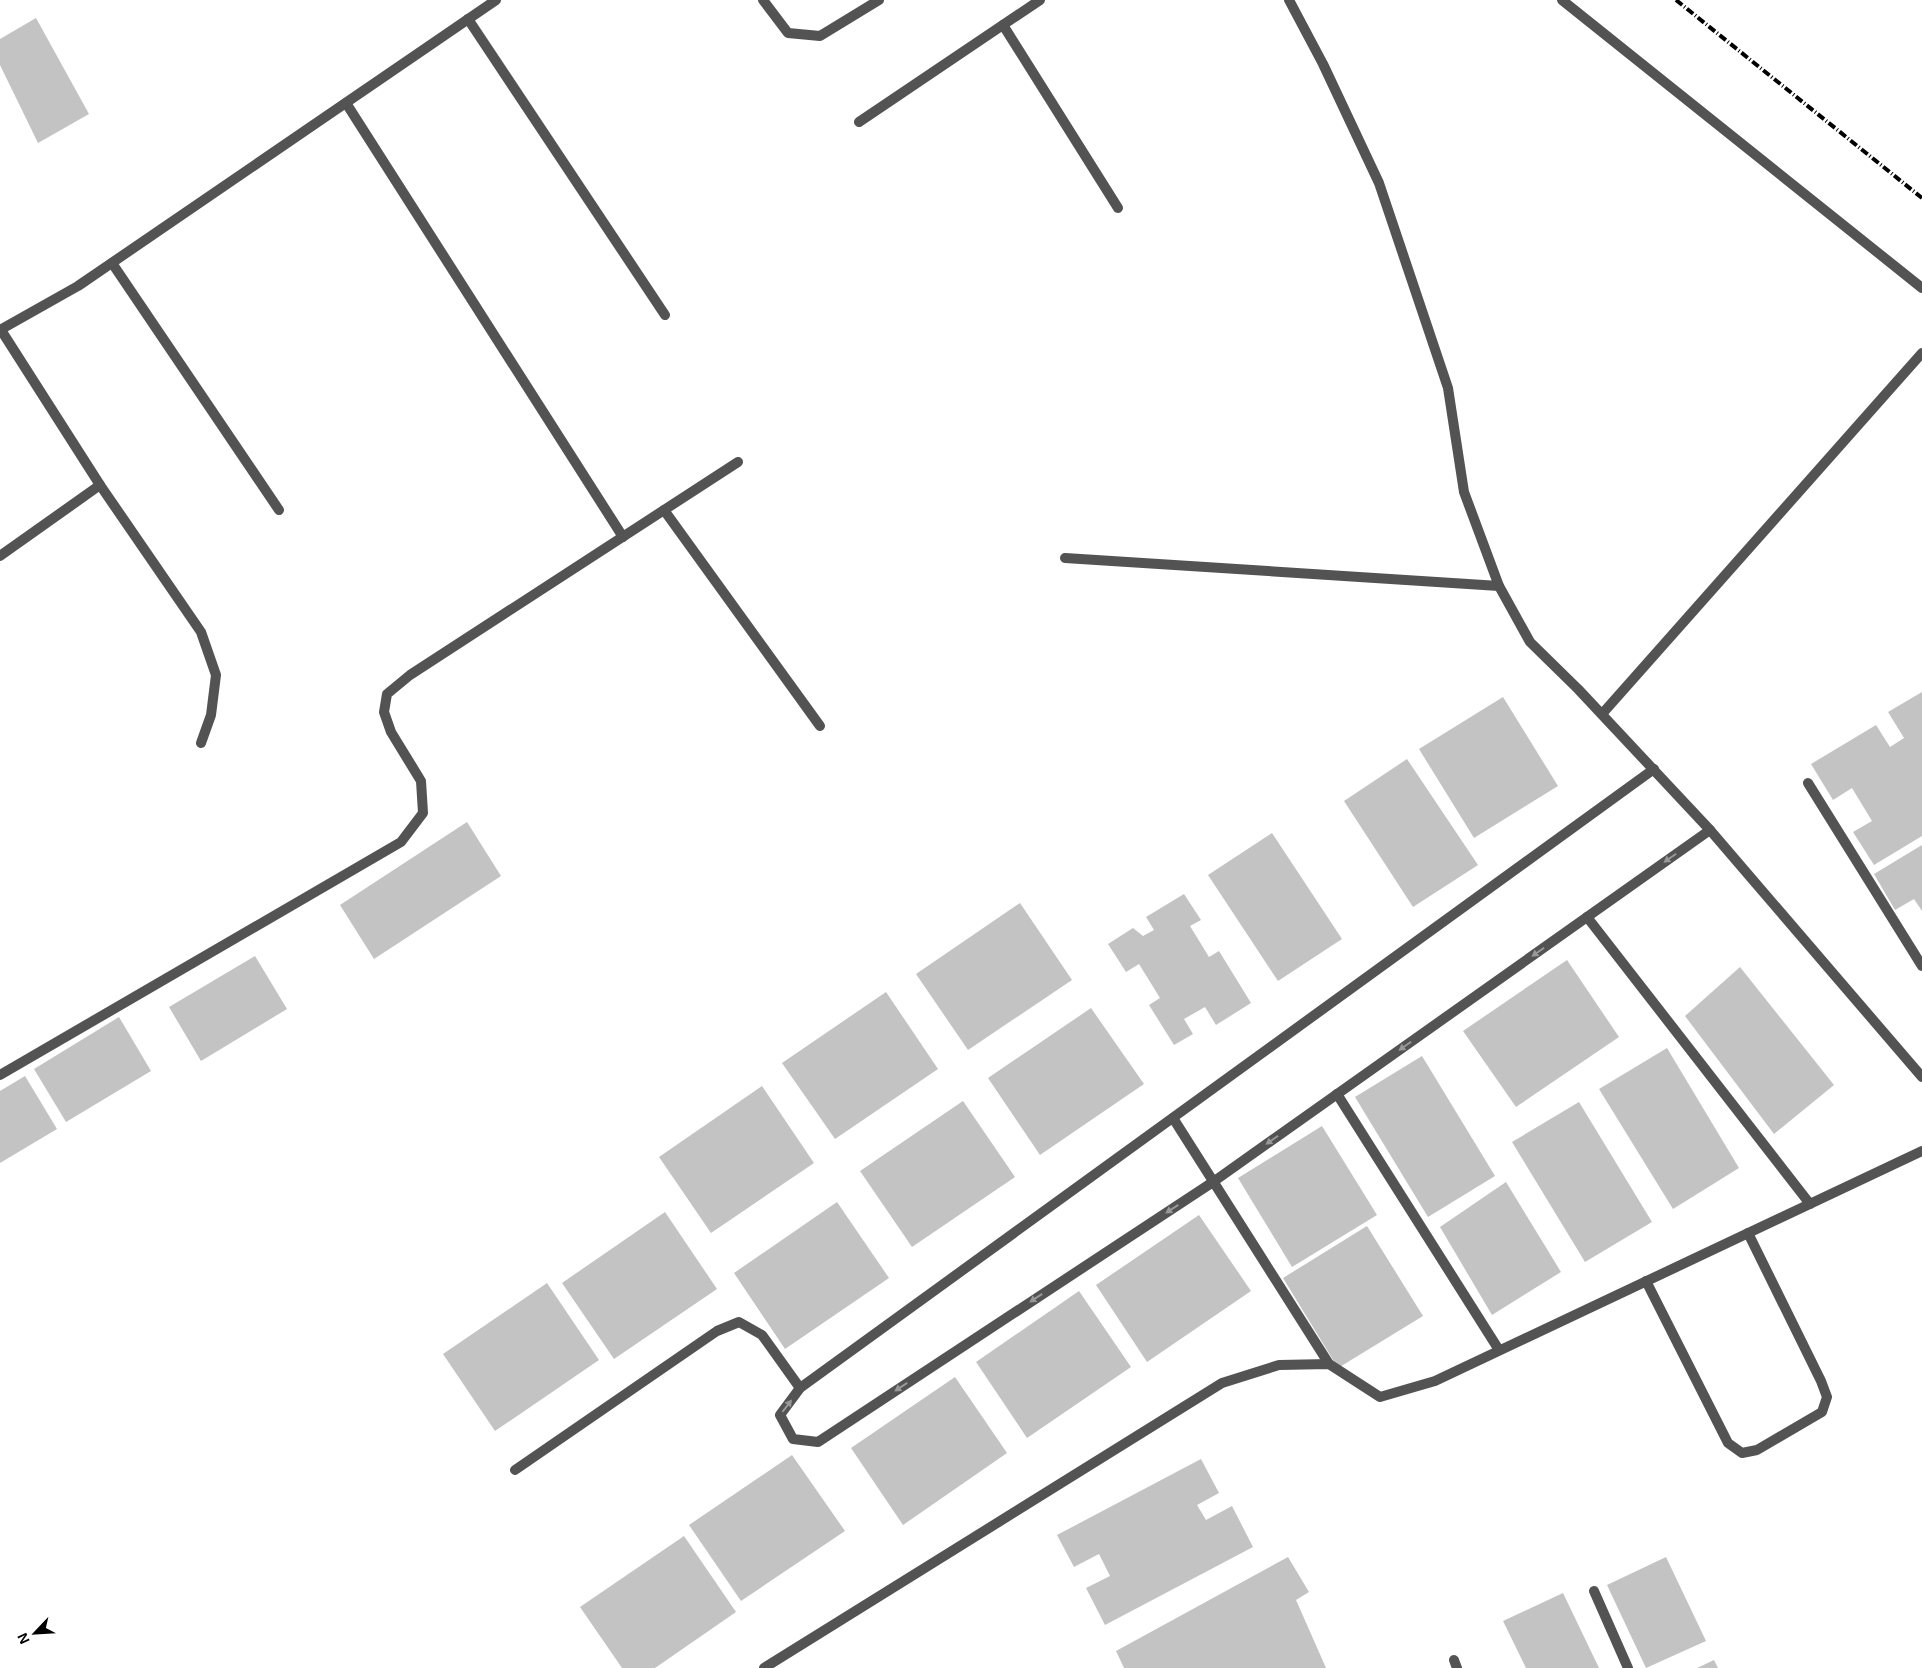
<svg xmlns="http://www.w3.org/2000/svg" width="1922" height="1668" font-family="Helvetica,sans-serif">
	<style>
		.building { fill: #c3c3c3 }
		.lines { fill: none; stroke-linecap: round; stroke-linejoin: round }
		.lane { stroke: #535353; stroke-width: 10 }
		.street { stroke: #535353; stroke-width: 10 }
		.rail { stroke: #000; stroke-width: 4; stroke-dasharray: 8 2.5 1 2.5; stroke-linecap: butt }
		.oneway { fill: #989898 }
	</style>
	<rect width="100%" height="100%" fill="#fff"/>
	<!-- building -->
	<g class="building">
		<polygon points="36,18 89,114 38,143 0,65 0,39"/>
		<polygon points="1922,692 1922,836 1874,865 1853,832 1872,821 1852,788 1833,800 1811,764 1876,725 1890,747 1904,738 1888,712"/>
		<polygon points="1503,697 1558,786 1474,838 1419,749"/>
		<polygon points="1407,759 1478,865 1413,907 1344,801"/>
		<polygon points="467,822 501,876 374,959 340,905"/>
		<polygon points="1272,833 1342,939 1278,981 1208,875"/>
		<polygon points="1922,845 1922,911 1914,899 1895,910 1874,874"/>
		<polygon points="1184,894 1201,920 1190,926 1209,957 1219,951 1251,1003 1216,1025 1205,1007 1184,1019 1193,1034 1174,1045 1149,1005 1160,998 1139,964 1126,972 1108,944 1133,928 1143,936 1154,930 1146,917"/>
		<polygon points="1020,903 1072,980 968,1050 916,974"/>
		<polygon points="255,956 287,1009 201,1061 169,1007"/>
		<polygon points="1567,960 1619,1037 1516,1107 1463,1031"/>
		<polygon points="1740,967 1834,1085 1774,1134 1685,1016"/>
		<polygon points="886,992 938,1069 835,1139 782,1063"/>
		<polygon points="1091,1008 1144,1084 1040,1155 988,1078"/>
		<polygon points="119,1017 151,1071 66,1122 34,1069"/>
		<polygon points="1667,1048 1739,1168 1673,1209 1599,1089"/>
		<polygon points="1422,1056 1495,1176 1428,1217 1355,1097"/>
		<polygon points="25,1076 57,1129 0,1163 0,1091"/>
		<polygon points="762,1086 814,1163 711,1233 659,1157"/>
		<polygon points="963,1101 1015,1177 912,1247 860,1171"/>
		<polygon points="1579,1102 1652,1222 1585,1262 1512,1142"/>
		<polygon points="1322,1126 1377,1215 1292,1267 1238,1178"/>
		<polygon points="1506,1182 1561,1272 1492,1315 1440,1227"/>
		<polygon points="837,1202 889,1278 785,1349 734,1273"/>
		<polygon points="665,1212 717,1289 614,1359 562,1283"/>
		<polygon points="1199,1215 1251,1291 1147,1362 1096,1285"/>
		<polygon points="1367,1226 1423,1316 1338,1368 1283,1278"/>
		<polygon points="547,1283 599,1360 495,1431 443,1354"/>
		<polygon points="1079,1291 1131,1367 1027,1438 976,1362"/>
		<polygon points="955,1377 1007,1453 903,1525 851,1448"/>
		<polygon points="792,1455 845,1531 741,1601 689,1525"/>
		<polygon points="1201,1459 1219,1493 1197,1505 1206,1520 1232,1506 1253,1547 1105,1625 1086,1588 1110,1576 1099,1554 1074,1567 1057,1535"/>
		<polygon points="684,1536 736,1612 655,1668 622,1668 580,1607"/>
		<polygon points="1288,1557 1309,1592 1296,1600 1326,1668 1124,1668 1116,1651"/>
		<polygon points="1666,1557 1706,1641 1646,1668 1607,1585"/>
		<polygon points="1563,1593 1599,1668 1526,1668 1503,1621"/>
		<polygon points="1714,1660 1718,1668 1697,1668"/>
	</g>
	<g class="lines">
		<!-- lane -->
		<g class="lane">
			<polyline points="1003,25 1118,208"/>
			<polyline points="859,122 1040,0"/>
			<polyline points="1065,558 1499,586"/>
			<polyline points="1602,714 1922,353"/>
			<polyline points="1808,783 1922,966"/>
		</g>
		<!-- street -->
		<g class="street">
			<polyline points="763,0 788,33 820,36 879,0"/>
			<polyline points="1289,0 1323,64 1379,183 1448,388 1464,492 1499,586 1530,642 1578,689 1710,830 1922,1077"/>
			<polyline points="1562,0 1922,288"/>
			<polyline points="468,19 665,315"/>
			<polyline points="346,103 623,537"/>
			<polyline points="112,263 279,510"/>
			<polyline points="0,330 78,286 496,0"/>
			<polyline points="1,330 100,485 201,632 216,675 211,715 201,743"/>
			<polyline points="664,510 820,726"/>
			<polyline points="0,556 100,485"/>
			<polyline points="1654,769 800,1388 780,1415 793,1439 818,1442 1213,1182 1710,830"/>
			<polyline points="1587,917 1810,1204"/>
			<polyline points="0,1075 401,842 423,813 421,781 391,732 384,712 387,694 410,675 738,462"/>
			<polyline points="1337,1094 1499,1350"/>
			<polyline points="1173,1118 1329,1364"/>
			<polyline points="1646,1281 1728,1443 1742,1453 1757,1450 1822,1412 1827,1397 1821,1381 1748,1233"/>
			<polyline points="515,1470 717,1331 739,1322 762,1335 800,1388"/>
			<polyline points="1594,1591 1628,1668"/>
			<polyline points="1454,1660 1457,1668"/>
			<polyline points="764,1668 1222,1383 1279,1365 1329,1364 1380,1397 1435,1381 1922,1151"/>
		</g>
		<!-- rail -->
		<polyline class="rail" points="1676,0 1922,198"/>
	</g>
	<!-- one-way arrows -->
	<defs><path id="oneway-solid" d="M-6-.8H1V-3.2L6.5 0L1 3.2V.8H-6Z" transform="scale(1.25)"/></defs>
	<g class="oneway">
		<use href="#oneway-solid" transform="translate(1670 858) rotate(145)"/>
		<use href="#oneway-solid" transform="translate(1538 952) rotate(145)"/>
		<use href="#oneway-solid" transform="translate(1405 1046) rotate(145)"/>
		<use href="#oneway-solid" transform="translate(1272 1140) rotate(145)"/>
		<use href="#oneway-solid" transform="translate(1172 1209) rotate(147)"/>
		<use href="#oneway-solid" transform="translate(1036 1298) rotate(147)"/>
		<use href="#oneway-solid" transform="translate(901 1387) rotate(147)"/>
		<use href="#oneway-solid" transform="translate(787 1406) rotate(-52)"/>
	</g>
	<!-- north arrow -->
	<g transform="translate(35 1633) rotate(245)" stroke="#ffffff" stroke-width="4" paint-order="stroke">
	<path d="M0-4L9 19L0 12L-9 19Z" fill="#000000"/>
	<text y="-8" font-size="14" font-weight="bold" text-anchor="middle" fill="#000000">N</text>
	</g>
</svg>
